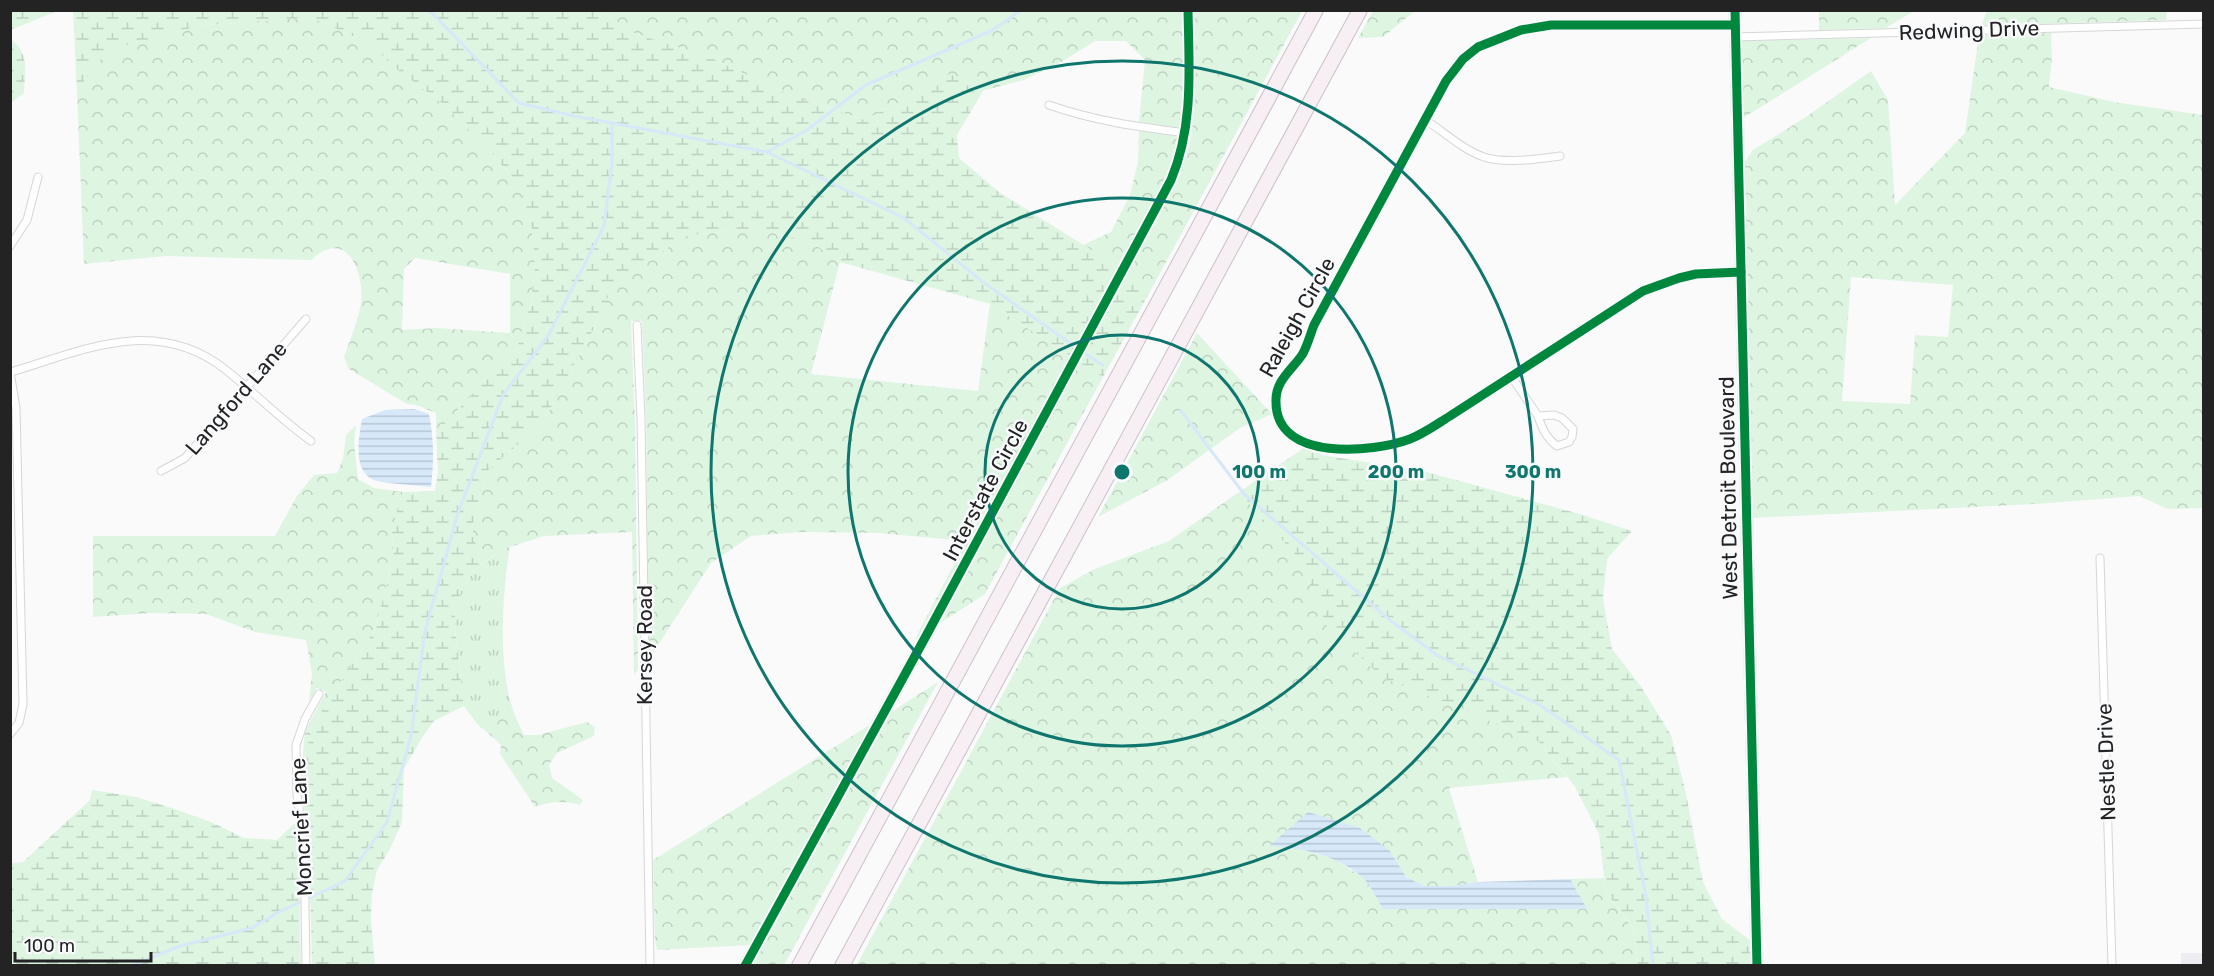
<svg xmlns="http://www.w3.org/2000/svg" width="2214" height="976" font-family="Rubik,sans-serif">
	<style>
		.built { fill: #ececf1 }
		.grass { fill: url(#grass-tufts) }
		.forest { fill: url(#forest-crowns); fill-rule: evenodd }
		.wetland { fill: url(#wetland-marsh) }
		.water { fill: url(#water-rules) }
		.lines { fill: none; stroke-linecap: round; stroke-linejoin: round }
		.stream { stroke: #d7e8f9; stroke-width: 3 }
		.street-casing { stroke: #d6d6d7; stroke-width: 9 }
		.secondary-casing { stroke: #d6d6d7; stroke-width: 13 }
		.highway-casing { stroke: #cac2c8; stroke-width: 16 }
		.street { stroke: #fefefe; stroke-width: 7 }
		.secondary { stroke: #fefefe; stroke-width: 10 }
		.highway { stroke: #f7eff4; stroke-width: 14 }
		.cycleway-casing { stroke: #f9fafc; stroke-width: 13 }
		.cycleway { stroke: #00873e; stroke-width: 9 }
		.ring { fill: none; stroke: #0f766e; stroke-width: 3 }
		.labels { text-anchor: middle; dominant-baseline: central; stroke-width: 5; stroke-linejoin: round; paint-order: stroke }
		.street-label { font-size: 21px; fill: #232324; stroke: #f9fafc }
		.centre { fill: #0f766e; stroke: #f9fafc; stroke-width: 3 }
		.ring-label { font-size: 18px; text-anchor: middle; font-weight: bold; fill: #0f766e; stroke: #f9fafc; stroke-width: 5; stroke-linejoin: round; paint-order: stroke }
	</style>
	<defs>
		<pattern id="grass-tufts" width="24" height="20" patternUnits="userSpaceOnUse" patternTransform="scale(1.5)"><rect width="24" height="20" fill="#def5e2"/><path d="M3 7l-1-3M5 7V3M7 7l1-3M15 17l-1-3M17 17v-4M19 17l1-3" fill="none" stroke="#bed2c2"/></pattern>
		<pattern id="forest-crowns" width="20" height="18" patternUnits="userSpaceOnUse" patternTransform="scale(1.5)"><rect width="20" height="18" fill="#def5e2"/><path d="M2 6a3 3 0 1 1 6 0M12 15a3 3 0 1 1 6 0" fill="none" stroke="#bed2c2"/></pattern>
		<pattern id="wetland-marsh" width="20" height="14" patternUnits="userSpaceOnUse" patternTransform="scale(1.5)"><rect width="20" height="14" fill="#def5e2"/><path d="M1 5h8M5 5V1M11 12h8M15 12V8" fill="none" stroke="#bed2c2"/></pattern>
		<pattern id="water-rules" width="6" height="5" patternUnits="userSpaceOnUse" patternTransform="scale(1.5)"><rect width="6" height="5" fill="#d7e8f9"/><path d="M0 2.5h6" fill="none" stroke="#b8c7d5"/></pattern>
	</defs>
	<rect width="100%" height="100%" fill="#fafafb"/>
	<!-- built -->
	<rect class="built" x="2181" y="953" width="22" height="12"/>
	<!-- grass -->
	<path class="grass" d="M510,546C502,595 497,672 516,718L500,719L488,733L477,724L464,706L454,621L464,578L503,549Z"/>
	<!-- forest -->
	<g class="forest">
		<polygon points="603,11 1182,11 1183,107 1181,128 1139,122 1145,60 1126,41 1095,41 1063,61 1024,80 986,90 950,74 865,120 792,96 713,59 628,31"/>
		<path d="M1193,11H1302L1152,288L1128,273C1150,231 1186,177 1192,130C1197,91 1194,50 1193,11Z"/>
		<polygon points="1373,11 1373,10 1415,11 1383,37 1358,38"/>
		<polygon points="1819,11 1819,10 1914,11 1886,28 1819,30"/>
		<polygon points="1994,11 2167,11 2166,20 1981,26 1986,13"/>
		<path d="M311,17L372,45L394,67L446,106L488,149L519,186L532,229L535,265L531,302L517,348L485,380L436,434V413L416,405L407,404L349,369L344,357C350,340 358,321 361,303C364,283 354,239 326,250C320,252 315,257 311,260L166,256L84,264L77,94L94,63L124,46L198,26ZM415,258L510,274V333L436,328L402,330L404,269Z"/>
		<path d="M2051,33L2052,57L2049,87L2114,102L2203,115V508L2168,509L2139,496L2036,504L1752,518L1744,163L1753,150L1803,119L1871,71L1888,100L1895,205L1965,133L1979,35ZM1851,277L1953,285L1948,337L1915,335L1910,404L1842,401Z"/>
		<polygon points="1871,38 1743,118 1741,41"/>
		<polygon points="1139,131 1180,137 1167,178 1119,267 1083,245 1111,232 1130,195 1138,162"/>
		<polygon points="757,228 817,246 840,262 811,374 978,391 990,304 1072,357 921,635 915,639 966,541 878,533 801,532 751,536 711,563 649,659 646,419 642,321 631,321 635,419 638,670 634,674 632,532 544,536 503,549 481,565 472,528 487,471 542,424 593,330 612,288 684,236"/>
		<polygon points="1197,333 1272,414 1240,428 1166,481 1098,517"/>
		<polygon points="1080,363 1103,377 985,594 939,624"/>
		<polygon points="356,425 354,442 358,479 374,488 403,492 399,503 392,532 394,560 374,631 314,723 302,765 305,731 326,692 317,688 309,702 312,674 306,640 255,632 206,614 152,613 93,617 93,536 275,536 297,496 314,475 337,473 343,459 346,435"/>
		<path d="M1239,492L1299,559L1327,626L1383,678L1466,710L1539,742L1567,777L1449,788L1478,882C1456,886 1422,894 1405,875C1399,869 1395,859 1390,851L1270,846L1291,847L1332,858L1364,878L1586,909L1570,879L1604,878L1606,892L1634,930L1638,965L856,966L1060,588L1095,569L1169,541Z"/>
		<polygon points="938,682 784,965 751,965 891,712"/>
		<path d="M510,717L516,718L524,735H538L587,722L595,727L594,736L557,753L549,765L552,778L583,800L580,805C563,800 551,802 535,807L500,754L501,745L488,733L500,719Z"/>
		<polygon points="873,723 751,945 657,950 655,940 653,860"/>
	</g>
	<!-- wetland -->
	<g class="wetland">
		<polygon points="11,10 57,10 57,11 11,30"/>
		<polygon points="73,11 603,11 628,31 713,59 792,96 865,120 950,74 986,90 983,91 957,135 959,158 999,192 1119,267 1072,357 990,304 840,262 817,246 757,228 684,236 612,288 593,330 542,424 487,471 472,528 481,565 464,578 454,621 464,706 434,721 423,736 404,769 402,822 389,851 377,870 372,893 371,920 375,965 312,965 309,844 302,794 302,765 314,723 374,631 394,560 392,532 399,503 403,492 435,491 438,471 436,434 485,380 517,348 531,302 535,265 532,229 519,186 488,149 446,106 394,67 372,45 311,17 198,26 124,46 94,63 77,94"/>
		<path d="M10,39C30,52 25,72 24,93L11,103Z"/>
		<polygon points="1128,273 1152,288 1103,377 1080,363"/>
		<polygon points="1304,448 1318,452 1322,455 1427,472 1583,515 1632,531 1607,559 1603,599 1612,649 1640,685 1671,735 1685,789 1703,882 1722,919 1751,941 1752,965 1638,965 1634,929 1606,892 1599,834 1574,785 1539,742 1466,710 1383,678 1327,626 1299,559 1239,492"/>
		<polygon points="92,790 136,797 178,810 211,822 244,838 277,840 296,822 298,844 301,965 11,965 11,863 23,862 90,800"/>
	</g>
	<!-- water -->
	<g class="water">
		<path d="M414,409L429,414C434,438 434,463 431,487C418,485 384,484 374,480C352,471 359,437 362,419L385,410Z"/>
		<path d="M1308,812L1360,828L1390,851L1406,877L1424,886H1452L1478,882L1570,879L1587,909H1383C1377,899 1371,885 1362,877C1336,855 1303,848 1269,846Z"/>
	</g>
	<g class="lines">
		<!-- stream -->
		<g class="stream">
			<polyline points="429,10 519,103 574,116 767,152 904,218 983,282 1077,348"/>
			<polyline points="767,152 807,130 866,85 993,30 1021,10"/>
			<polyline points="1082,352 1103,365"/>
			<polyline points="1181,411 1244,494 1391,621 1437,655 1540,705 1619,760 1646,897 1653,966"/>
			<polyline points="131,966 180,946 252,928 277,913 345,881 387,822 411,736 425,631 458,513 503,395 548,336 604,226 612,163 612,123"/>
		</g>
		<defs>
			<g id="street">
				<path d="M1735,25H1551L1521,30L1478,47L1463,59L1446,81L1314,325C1310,335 1307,347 1302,355C1291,371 1275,381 1276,402C1276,462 1373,453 1410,439C1425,433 1437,424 1450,416L1643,291L1679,278L1696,274L1741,272"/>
				<polyline points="1735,37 2204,24"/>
				<path d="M1049,105C1094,121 1139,127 1186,133"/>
				<path d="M1424,119C1443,131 1463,150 1484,157C1505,164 1538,159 1560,156"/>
				<polyline points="10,246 27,220 38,177"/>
				<polyline points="637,325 641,419 650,966"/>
				<polyline points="10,372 16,408 23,704 19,723 10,734"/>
				<path d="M11,372C85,350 156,315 226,370C255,393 281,420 311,441"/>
				<polyline points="1511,376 1538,416"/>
				<path d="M1554,415L1562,418L1573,429L1572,437L1569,442L1557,446C1546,438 1542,428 1538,416Z"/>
				<polyline points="161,471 185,458 306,319"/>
				<polyline points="2100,558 2112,966"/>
				<polyline points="306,966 304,844 297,795 296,745 305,719 319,694"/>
			</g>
			<g id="secondary">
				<polyline points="1735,10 1757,966"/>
				<path d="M745,966L926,636L1171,180C1194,125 1189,68 1188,10"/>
			</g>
			<g id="highway">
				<polyline points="799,966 1316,10"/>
				<polyline points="842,966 1360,10"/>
			</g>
		</defs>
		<!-- street casing -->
		<use href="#street" class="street-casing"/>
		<!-- secondary casing -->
		<use href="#secondary" class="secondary-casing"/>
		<!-- highway casing -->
		<use href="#highway" class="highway-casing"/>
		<!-- street -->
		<use href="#street" class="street"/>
		<!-- secondary -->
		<use href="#secondary" class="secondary"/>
		<!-- highway -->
		<use href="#highway" class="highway"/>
		<defs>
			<g id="cycleway">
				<polyline points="1735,10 1757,966"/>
				<path d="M1735,25H1551L1521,30L1478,47L1463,59L1446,81L1314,325C1310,335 1307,347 1302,355C1291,371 1275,381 1276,402C1276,462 1373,453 1410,439C1425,433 1437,424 1450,416L1643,291L1679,278L1696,274L1741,272"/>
				<path d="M745,966L926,636L1171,180C1194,125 1189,68 1188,10"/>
			</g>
		</defs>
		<!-- cycleway casing -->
		<use href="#cycleway" class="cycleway-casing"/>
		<!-- cycleway -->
		<use href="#cycleway" class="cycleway"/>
	</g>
	<!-- distance rings -->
	<g class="ring">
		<circle cx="1122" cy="472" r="137"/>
		<circle cx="1122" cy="472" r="274"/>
		<circle cx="1122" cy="472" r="411"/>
	</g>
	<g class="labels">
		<!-- street labels -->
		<g class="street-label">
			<text transform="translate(1969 30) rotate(-2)">Redwing Drive</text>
			<text transform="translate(1297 317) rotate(-61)">Raleigh Circle</text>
			<text transform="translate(236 398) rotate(-49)">Langford Lane</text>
			<text transform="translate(1728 488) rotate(-91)">West Detroit Boulevard</text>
			<text transform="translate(985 490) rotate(-62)">Interstate Circle</text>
			<text transform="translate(644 645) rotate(-90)">Kersey Road</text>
			<text transform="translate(2106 762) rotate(-92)">Nestle Drive</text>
			<text transform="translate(301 827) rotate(-93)">Moncrief Lane</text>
		</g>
	</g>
	<circle cx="1122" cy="472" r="9" class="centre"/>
	<g class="ring-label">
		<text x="1259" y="478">100 m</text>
		<text x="1396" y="478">200 m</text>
		<text x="1533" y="478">300 m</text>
	</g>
	<!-- border -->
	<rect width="2214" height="976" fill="none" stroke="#232324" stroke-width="24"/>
	<!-- scale -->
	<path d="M15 952v9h136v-9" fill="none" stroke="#232324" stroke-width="3"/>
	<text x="24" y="952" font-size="18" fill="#232324" stroke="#f9fafc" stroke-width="4.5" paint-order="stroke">100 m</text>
</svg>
